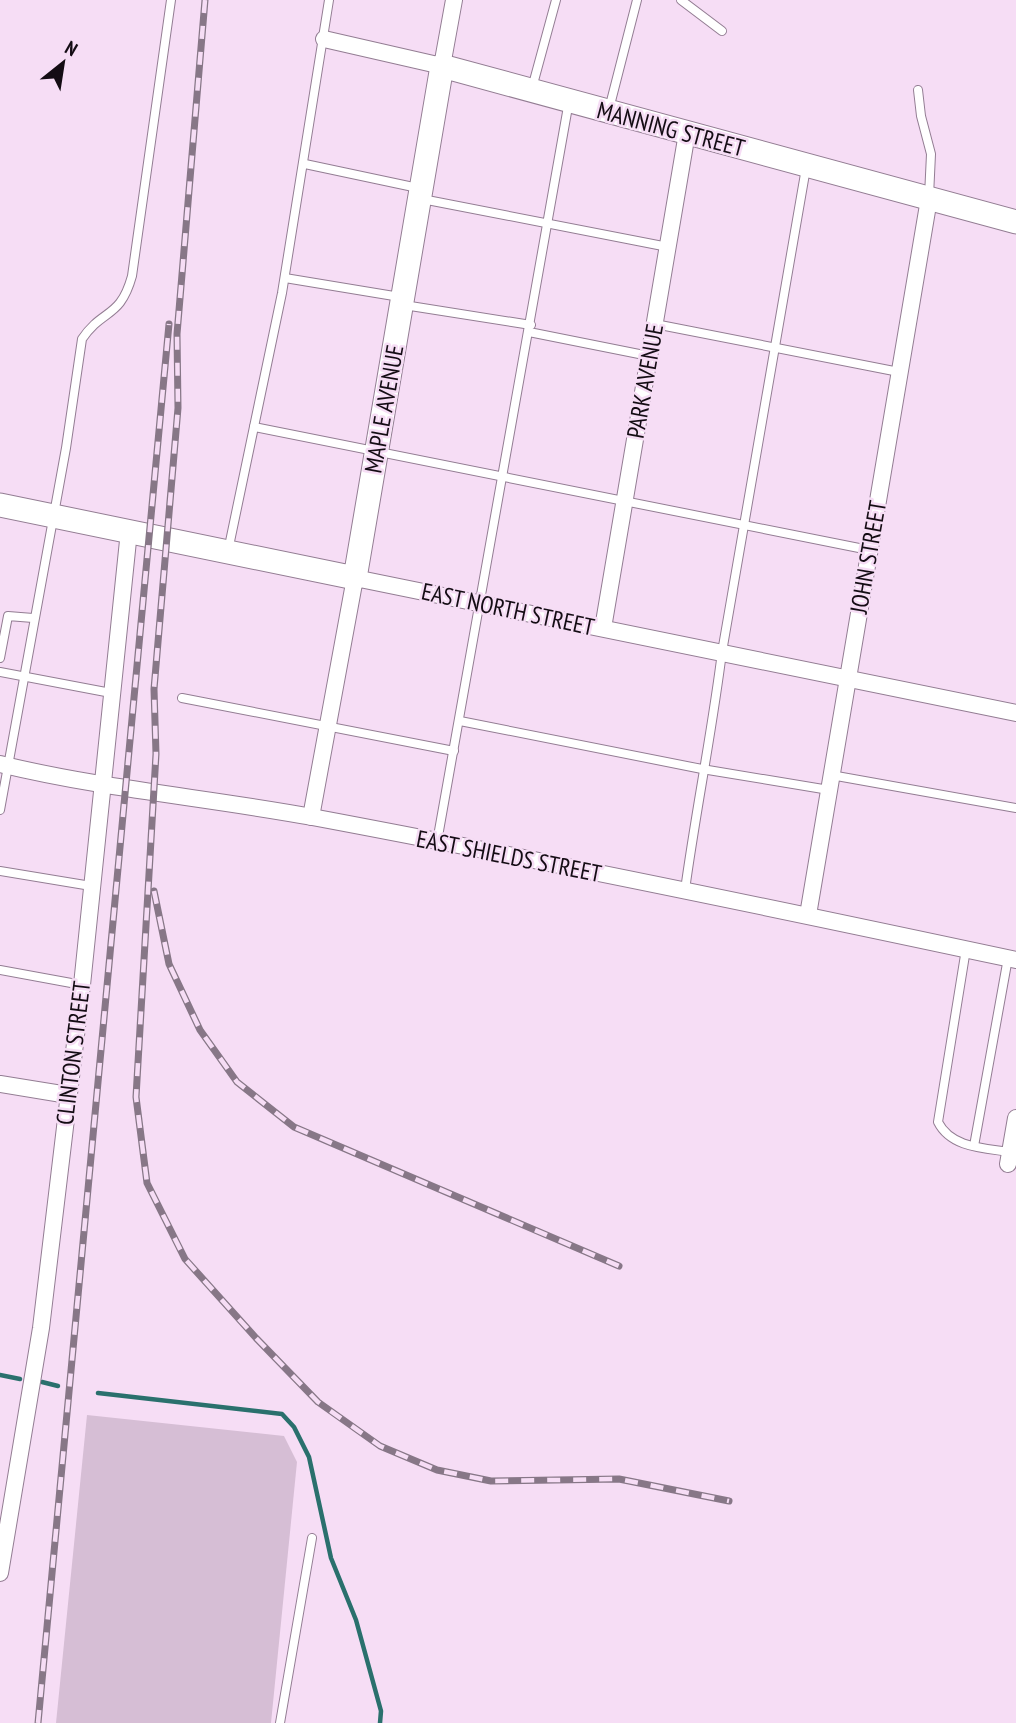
<svg xmlns="http://www.w3.org/2000/svg" width="1016" height="1723" font-family="'PT Sans Narrow',sans-serif">
	<style>
		.lines { fill: none; stroke-linecap: round; stroke-linejoin: round }
		.stream { stroke: #2a706d; stroke-width: 4.5 }
		.building { fill: #d6bed5 }
		.lane-casing { stroke: #937d93; stroke-width: 10 }
		.street-casing { stroke: #937d93; stroke-width: 18 }
		.secondary-casing { stroke: #937d93; stroke-width: 25 }
		.lane { stroke: #fff; stroke-width: 8 }
		.street { stroke: #fff; stroke-width: 16 }
		.secondary { stroke: #fff; stroke-width: 23 }
		.rail-casing { stroke: #877787; stroke-width: 7 }
		.rail { stroke: #f6ddf5; stroke-width: 4.5; stroke-dasharray: 13; stroke-linecap: butt }
		.labels { text-anchor: middle; dominant-baseline: central; stroke-width: 5; stroke-linejoin: round; paint-order: stroke }
		.street-label { font-size: 24px; fill: #140c14; stroke: #f6ddf5 }
	</style>
	<rect width="100%" height="100%" fill="#f6ddf5"/>
	<g class="lines">
		<!-- stream -->
		<g class="stream">
			<polyline points="0,1375 20,1379"/>
			<polyline points="42,1382 58,1386"/>
			<polyline points="98,1393 282,1414 294,1427 309,1457 331,1558 356,1620 381,1711 380,1723"/>
		</g>
	</g>
	<!-- building -->
	<polygon class="building" points="87,1415 284,1436 297,1462 271,1723 56,1723"/>
	<g class="lines">
		<defs>
			<g id="lane">
				<polyline points="681,0 722,31"/>
				<polyline points="532,88 556,0"/>
				<polyline points="918,90 921,116 931,154 929,196"/>
				<polyline points="609,109 637,0"/>
				<polyline points="305,164 418,188"/>
				<polyline points="422,199 668,247"/>
				<polyline points="285,278 400,297"/>
				<polyline points="404,305 531,325"/>
				<polyline points="655,324 899,372"/>
				<polyline points="529,332 649,356"/>
				<polyline points="254,427 869,550"/>
				<polyline points="228,551 282,293 329,0"/>
				<polyline points="0,658 8,616 33,618"/>
				<polyline points="0,672 111,693"/>
				<polyline points="182,698 454,751"/>
				<polyline points="460,721 702,769 829,790"/>
				<polyline points="831,775 1016,808"/>
				<path d="M0,810L66,448L82,339C103,308 120,319 132,276L171,0"/>
				<polyline points="437,842 569,101"/>
				<polyline points="0,871 91,886"/>
				<path d="M685,890C696,810 712,732 722,652L806,168"/>
				<path d="M966,949L938,1122C951,1148 984,1148 1010,1152"/>
				<polyline points="0,970 82,985"/>
				<polyline points="974,1146 1008,958"/>
				<polyline points="280,1723 312,1538"/>
			</g>
			<g id="street">
				<polyline points="324,39 442,66 454,0"/>
				<polyline points="603,628 687,133"/>
				<path d="M0,764C103,789 209,798 312,817C547,861 782,910 1016,960"/>
				<polyline points="311,817 355,578 1016,713"/>
				<polyline points="808,915 929,199"/>
				<polyline points="0,1084 68,1095"/>
				<polyline points="1008,1164 1016,1118"/>
				<polyline points="0,1573 41,1328 82,985 129,531"/>
			</g>
			<polyline id="secondary" points="0,505 355,578 442,66 1016,222"/>
		</defs>
		<!-- lane casing -->
		<use href="#lane" class="lane-casing"/>
		<!-- street casing -->
		<use href="#street" class="street-casing"/>
		<!-- secondary casing -->
		<use href="#secondary" class="secondary-casing"/>
		<!-- lane -->
		<use href="#lane" class="lane"/>
		<!-- street -->
		<use href="#street" class="street"/>
		<!-- secondary -->
		<use href="#secondary" class="secondary"/>
		<defs>
			<g id="rail">
				<polyline points="205,0 177,334 178,408 154,689 156,754 136,1097 147,1183 185,1259 256,1338 318,1402 380,1446 437,1470 491,1481 619,1479 729,1501"/>
				<polyline points="154,891 169,964 200,1030 237,1082 294,1127 619,1266"/>
				<polyline points="38,1723 169,324"/>
			</g>
		</defs>
		<!-- rail casing -->
		<use href="#rail" class="rail-casing"/>
		<!-- rail -->
		<use href="#rail" class="rail"/>
	</g>
	<g class="labels">
		<!-- street labels -->
		<g class="street-label">
			<text transform="translate(671 129) rotate(15)">MANNING STREET</text>
			<text transform="translate(645 381) rotate(-80)">PARK AVENUE</text>
			<text transform="translate(384 409) rotate(-80)">MAPLE AVENUE</text>
			<text transform="translate(868 557) rotate(-80)">JOHN STREET</text>
			<text transform="translate(508 609) rotate(12)">EAST NORTH STREET</text>
			<text transform="translate(509 856) rotate(11)">EAST SHIELDS STREET</text>
			<text transform="translate(73 1053) rotate(-83)">CLINTON STREET</text>
		</g>
	</g>
	<!-- north arrow -->
	<g transform="translate(63 63) rotate(30)" stroke="#f6ddf5" stroke-width="5" paint-order="stroke">
	<path d="M0-5L12 26L0 18L-12 26Z" fill="#140c14"/>
	<text y="-10" font-size="19" font-weight="bold" text-anchor="middle" fill="#140c14">N</text>
	</g>
</svg>
